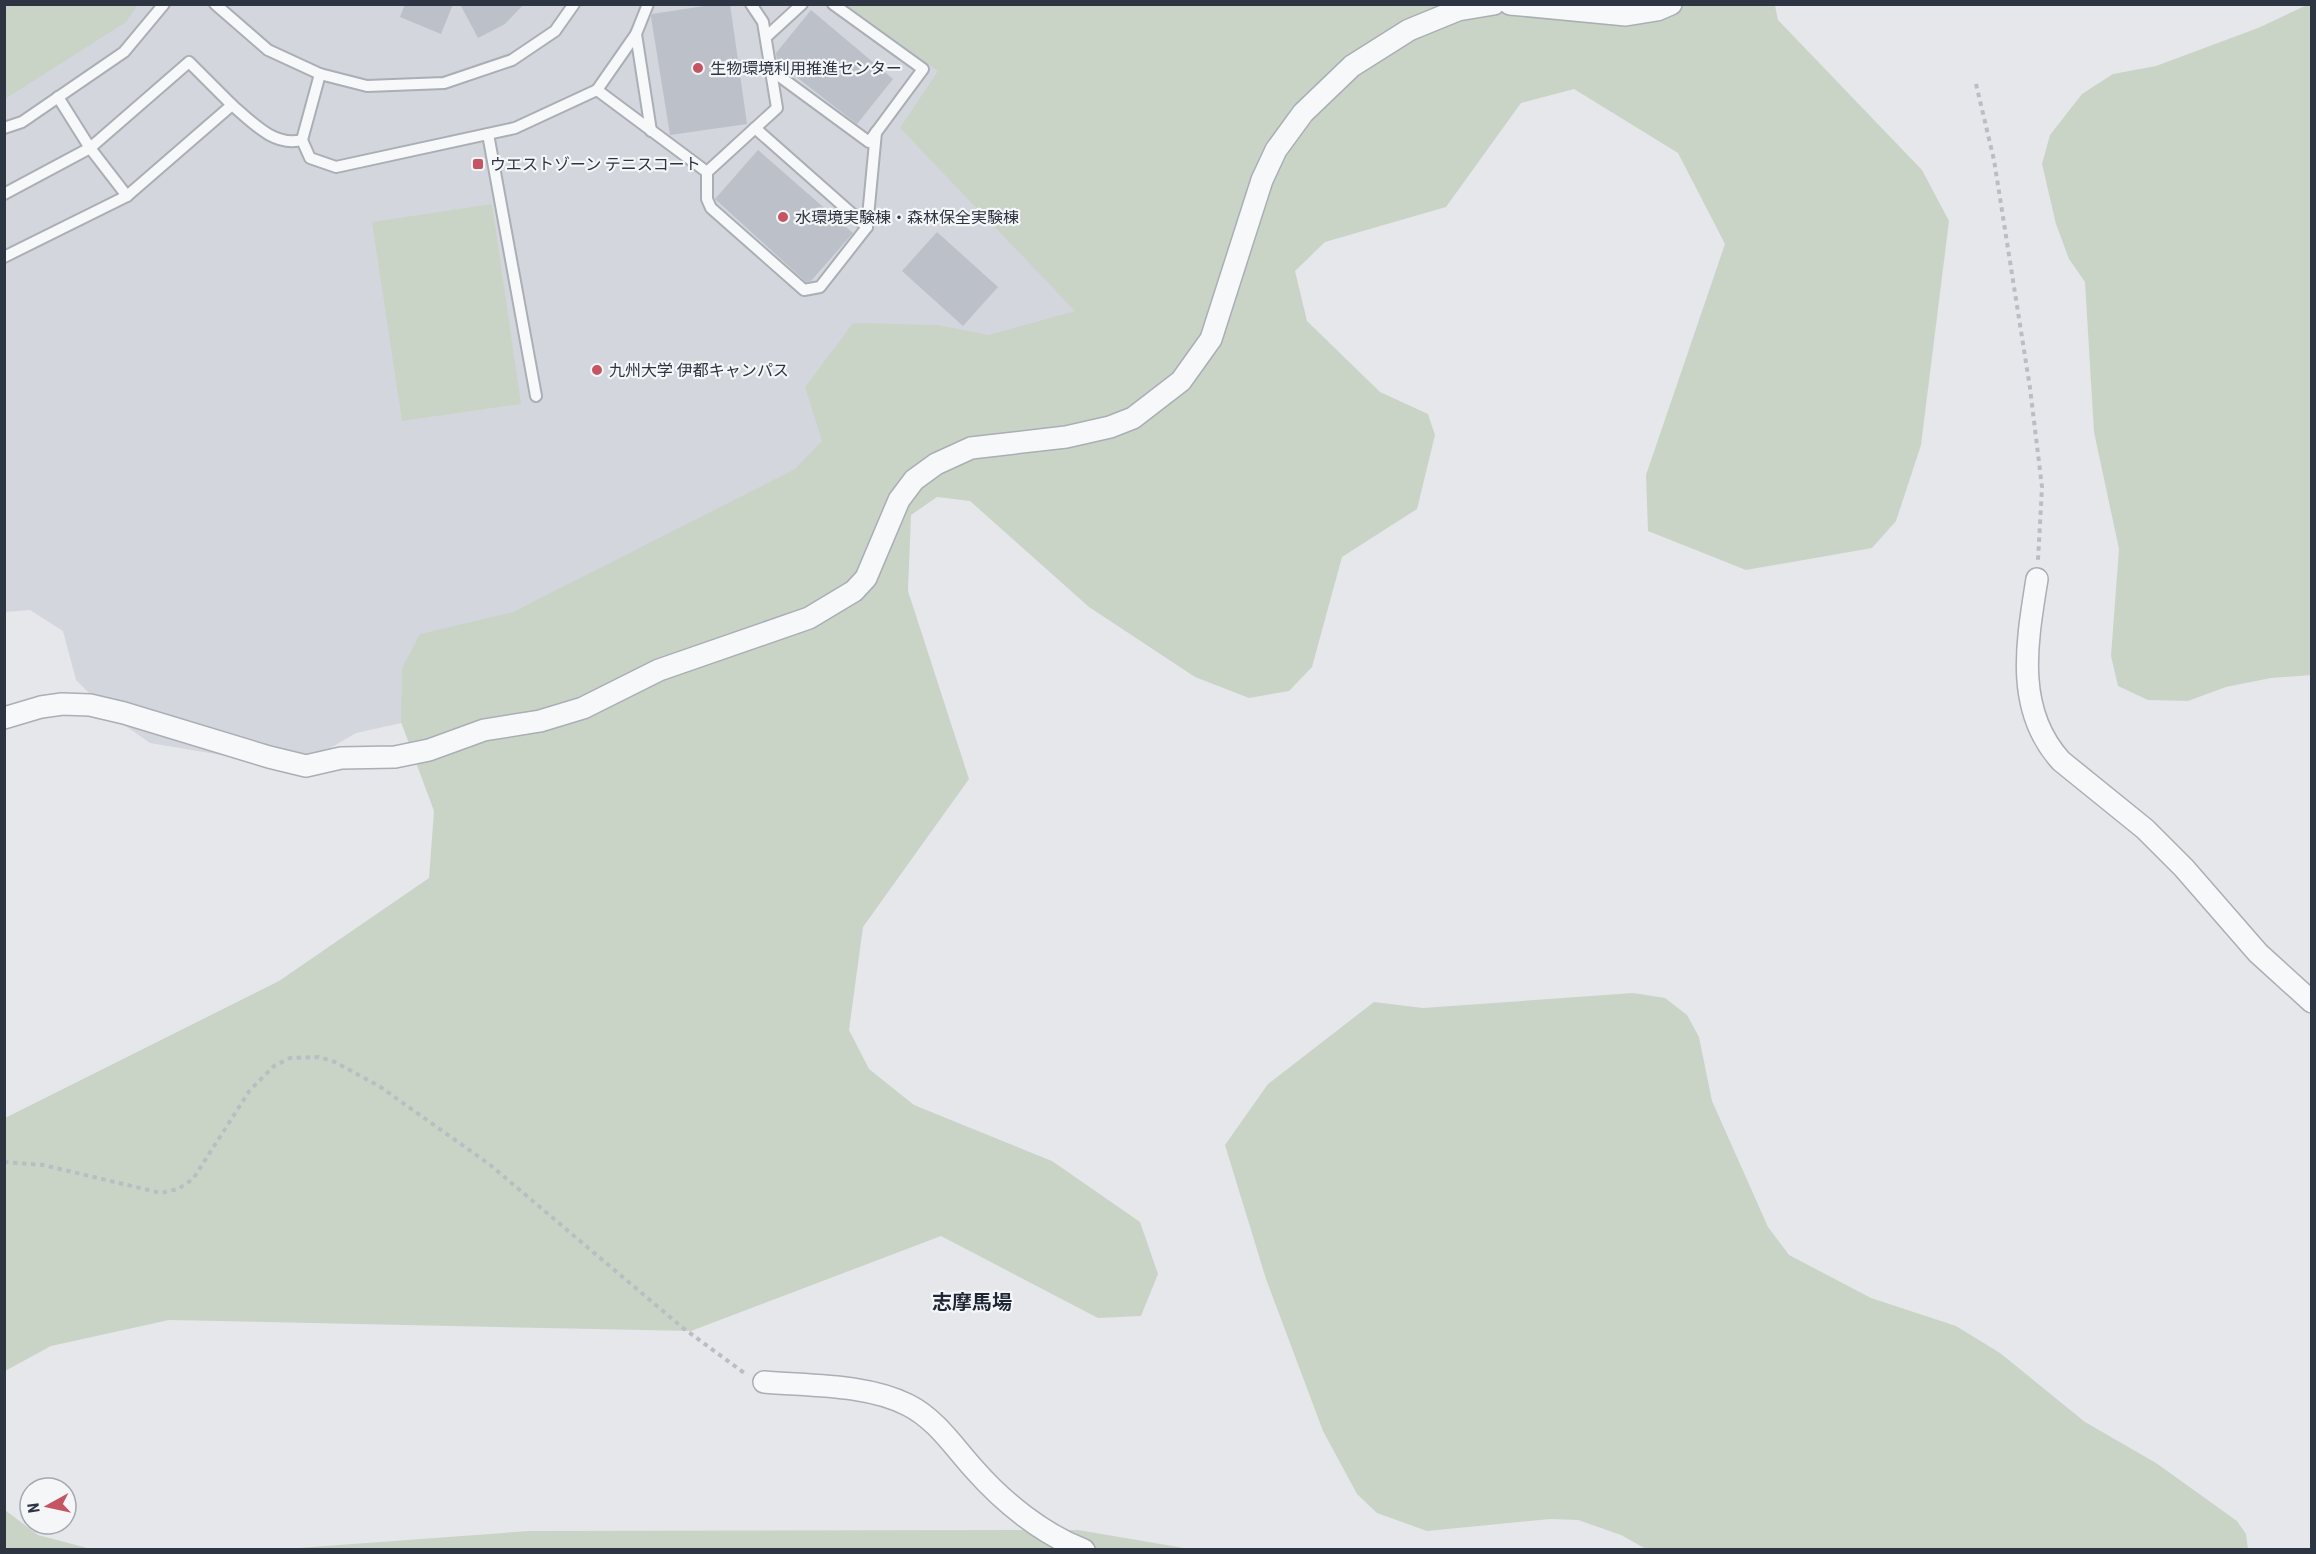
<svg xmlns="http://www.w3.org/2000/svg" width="2316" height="1554" font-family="'Roboto Condensed','Noto Sans JP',sans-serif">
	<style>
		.built { fill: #d3d6dd }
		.green { fill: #cad4c6 }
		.building { fill: #bcc0c8 }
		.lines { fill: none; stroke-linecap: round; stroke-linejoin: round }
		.lane-casing { stroke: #aaaeb5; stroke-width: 14 }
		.street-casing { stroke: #aaaeb5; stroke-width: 24 }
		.path { stroke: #babdc3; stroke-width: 4; stroke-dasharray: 4.5 4.5; stroke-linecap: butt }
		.lane { stroke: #f7f8fa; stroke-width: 10 }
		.street { stroke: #f7f8fa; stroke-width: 21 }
		.poi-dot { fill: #c55563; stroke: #f4f6f8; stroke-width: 2 }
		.labels { text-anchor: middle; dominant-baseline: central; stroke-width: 4.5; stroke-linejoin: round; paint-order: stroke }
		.poi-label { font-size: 16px; fill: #2d3442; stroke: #f4f6f8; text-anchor: start }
		.quarter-label { font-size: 20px; font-weight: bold; fill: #1f2634; stroke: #f4f6f8 }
	</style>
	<rect width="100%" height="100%" fill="#e5e7eb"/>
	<!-- built -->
	<polygon class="built" points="5,5 1388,5 1008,448 406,722 356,733 313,758 251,760 150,743 113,717 76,680 63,631 30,610 5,612"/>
	<!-- green -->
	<g class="green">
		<polygon points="5,4 138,4 138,5 126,22 5,99"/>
		<polygon points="847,5 1775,5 1778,20 1922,170 1949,221 1921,445 1896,521 1872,548 1746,570 1648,531 1646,475 1725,244 1678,153 1574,89 1521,103 1446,207 1325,242 1295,271 1307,321 1380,392 1428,414 1435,435 1417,509 1342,557 1312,667 1289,691 1249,698 1195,677 1089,607 970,501 937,497 911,515 908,591 969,779 863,927 849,1030 869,1069 914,1105 1052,1161 1140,1222 1158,1274 1141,1316 1098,1318 941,1236 691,1331 169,1320 51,1346 5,1371 5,1118 279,981 429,878 434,811 401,722 402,668 420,634 513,612 795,469 822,441 805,387 853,323 938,325 989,335 1075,311 900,128 938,71"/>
		<polygon points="2307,5 2312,5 2311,675 2271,678 2226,687 2188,701 2148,700 2118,686 2111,656 2119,549 2094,432 2085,282 2069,259 2056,224 2042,164 2050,135 2082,94 2113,74 2156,66 2258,28"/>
		<polygon points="492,204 521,404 402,421 372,222"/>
		<polygon points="1633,993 1665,998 1687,1015 1699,1037 1712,1101 1768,1227 1789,1255 1871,1298 1956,1326 2000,1353 2085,1422 2156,1463 2237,1521 2246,1534 2248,1549 1648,1550 1621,1535 1578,1520 1550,1519 1427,1531 1377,1513 1357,1494 1323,1431 1266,1279 1225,1145 1268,1084 1374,1002 1423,1008"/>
		<polygon points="5,1510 38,1535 91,1549 5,1549"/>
		<polygon points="1078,1530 1190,1549 271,1550 529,1531"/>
	</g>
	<!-- building -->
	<g class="building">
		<polygon points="405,4 453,4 441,34 400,17"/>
		<polygon points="460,4 524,4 505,24 478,38"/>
		<polygon points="717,4 730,4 747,124 670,135 651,17 652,14"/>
		<polygon points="811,10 893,79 857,124 777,62 776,53"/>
		<polygon points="758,150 853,233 811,281 806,282 715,199"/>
		<polygon points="937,232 998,287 963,326 902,271"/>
	</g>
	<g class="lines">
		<defs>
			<g id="lane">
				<polyline points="215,4 268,50 320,74 367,86 444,83 512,60 555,31 574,4"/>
				<polyline points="636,34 651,131"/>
				<polyline points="766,37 802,4"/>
				<polyline points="771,70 869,142 923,69 833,4"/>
				<polyline points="320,74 302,140 310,158 336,167 515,128 597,90 636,34 648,4"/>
				<polyline points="597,90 707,172 777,108 763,22 751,4"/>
				<polyline points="58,97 90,148 127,196"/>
				<path d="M232,105C252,122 274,147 302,140"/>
				<polyline points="4,128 22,122 124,52 164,4"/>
				<polyline points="755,128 867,227"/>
				<polyline points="488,134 536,396"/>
				<polyline points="707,172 707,199 711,208 804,290 820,287 867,227 876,132"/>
				<polyline points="4,194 90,148 189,62 232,105 127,196 4,257"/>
			</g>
			<g id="street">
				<polyline points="1510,4 1626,15 1657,10 1671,4"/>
				<path d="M2037,579C2027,642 2014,709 2061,761L2145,829L2184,868L2258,953L2312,1002"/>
				<polyline points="4,718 41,707 62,704 90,705 124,713 269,757 306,766 341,758 395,757 429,750 484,730 540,721 583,708 659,670 809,618 854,591 866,578 899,500 914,480 936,464 971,448 1066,437 1110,427 1133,418 1181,381 1211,339 1262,180 1276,150 1303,113 1352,66 1409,30 1458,10 1494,4"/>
				<path d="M764,1382C810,1386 866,1384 908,1405C936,1419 954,1447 974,1469C1003,1502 1042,1534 1084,1550"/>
			</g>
		</defs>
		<!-- lane casing -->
		<use href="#lane" class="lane-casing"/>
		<!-- street casing -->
		<use href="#street" class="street-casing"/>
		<!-- path -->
		<g class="path">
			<polyline points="1976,84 1994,160 2030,388 2042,487 2038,560"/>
			<polyline points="4,1162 43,1165 161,1193 178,1189 193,1179 250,1090 274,1066 290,1058 319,1057 335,1062 379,1086 489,1164 683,1328 747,1375"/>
		</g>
		<!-- lane -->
		<use href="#lane" class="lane"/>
		<!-- street -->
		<use href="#street" class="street"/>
	</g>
	<!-- markers -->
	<g class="poi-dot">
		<circle cx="698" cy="68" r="6"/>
		<rect x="472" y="158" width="12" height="12" rx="3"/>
		<circle cx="783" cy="217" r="6"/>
		<circle cx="597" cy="370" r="6"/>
	</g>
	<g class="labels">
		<!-- poi labels -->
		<g class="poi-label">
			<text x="710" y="68">生物環境利用推進センター</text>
			<text x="490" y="164">ウエストゾーン テニスコート</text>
			<text x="795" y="217">水環境実験棟・森林保全実験棟</text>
			<text x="609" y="370">九州大学 伊都キャンパス</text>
		</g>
		<!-- quarter labels -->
		<g class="quarter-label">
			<text x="972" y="1302">志摩馬場</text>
		</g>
	</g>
	<!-- border -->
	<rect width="2316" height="1554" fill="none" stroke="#2d3442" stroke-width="12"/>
	<!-- north arrow -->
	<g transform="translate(48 1506) rotate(262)"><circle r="28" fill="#f4f6f8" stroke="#a4a8af" stroke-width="1.5"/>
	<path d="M0-4.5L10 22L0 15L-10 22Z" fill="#c55563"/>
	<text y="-9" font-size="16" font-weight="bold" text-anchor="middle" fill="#2d3442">N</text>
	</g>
</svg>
